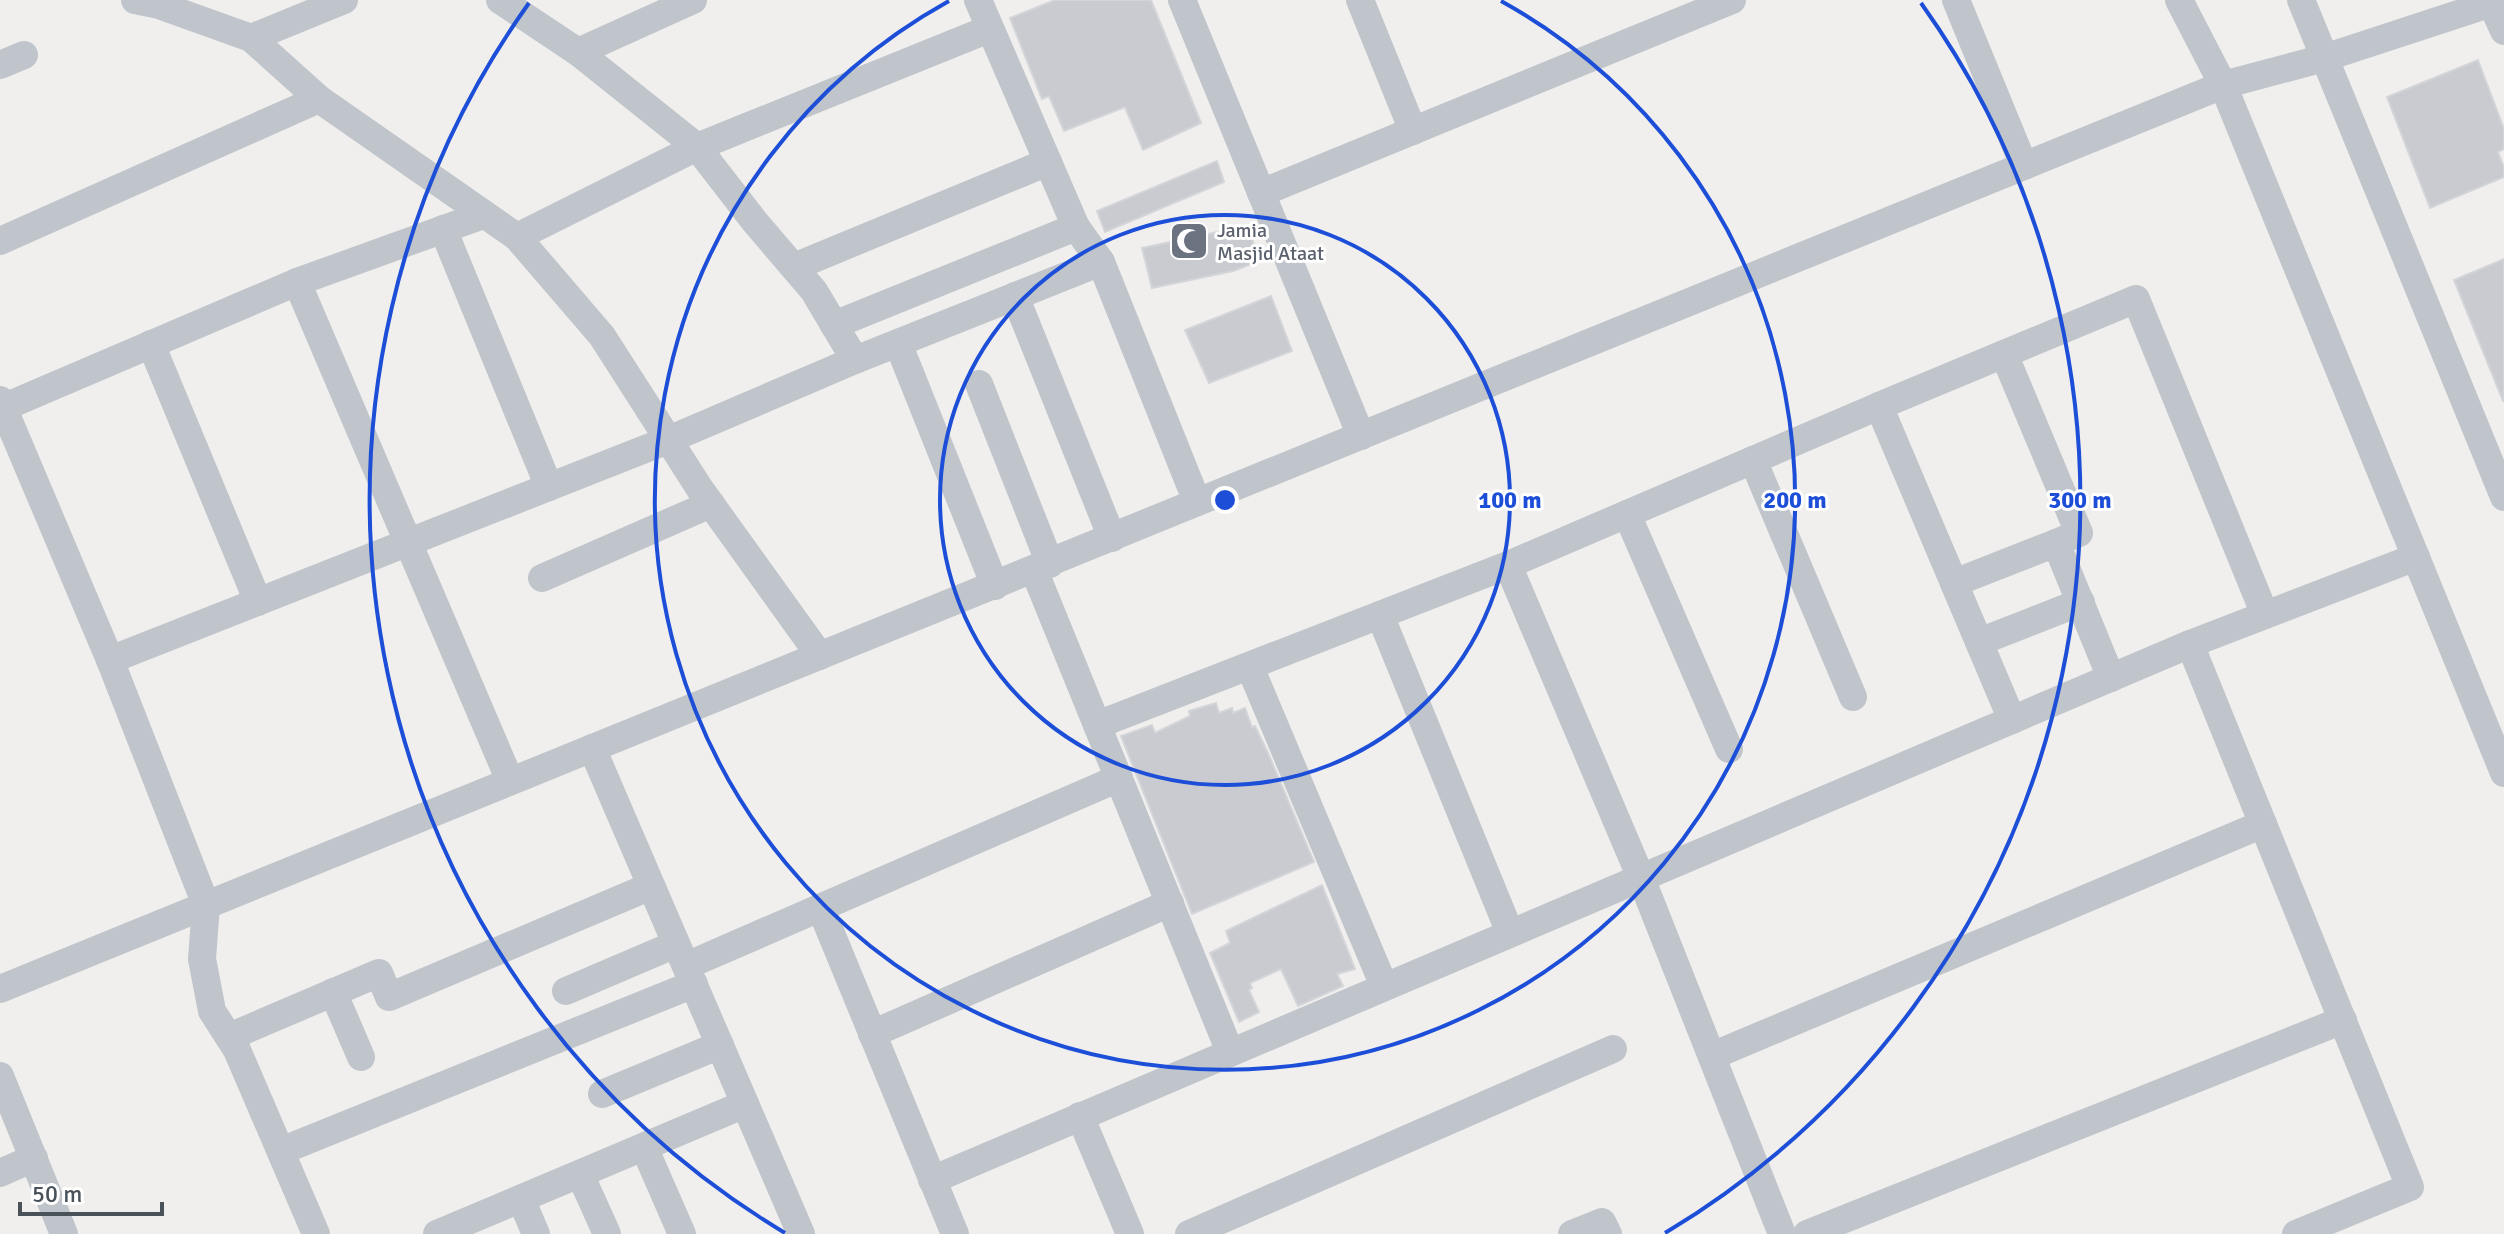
<svg xmlns="http://www.w3.org/2000/svg" width="2504" height="1234" font-family="Signika,sans-serif">
	<style>
		.building { fill: #c9cbd0; stroke: #d3d5d9; stroke-width: 2 }
		.lines { fill: none; stroke-linecap: round; stroke-linejoin: round }
		.minor { stroke: #bfc5cb; stroke-width: 28 }
		.ring { fill: none; stroke: #1d4ed8; stroke-width: 4 }
		.labels { text-anchor: middle; dominant-baseline: central; stroke-width: 6; stroke-linejoin: round; paint-order: stroke }
		.worship-label { font-size: 20px; fill: #5b616d; stroke: #fff; text-anchor: start }
		.centre { fill: #1d4ed8; stroke: #fff; stroke-width: 4 }
		.ring-label { font-size: 24px; text-anchor: middle; font-weight: bold; fill: #1d4ed8; stroke: #fff; stroke-width: 6; stroke-linejoin: round; paint-order: stroke }
	</style>
	<rect width="100%" height="100%" fill="#f1efee"/>
	<!-- building -->
	<g class="building">
		<polygon points="1055,0 1151,0 1201,123 1143,150 1125,107 1064,131 1049,96 1042,99 1010,18"/>
		<polygon points="2478,60 2504,129 2504,149 2498,152 2504,168 2504,177 2430,208 2387,97"/>
		<polygon points="1217,161 1224,182 1105,232 1097,211"/>
		<polygon points="1227,230 1228,241 1249,231 1260,261 1233,271 1152,288 1142,248"/>
		<polygon points="2504,259 2504,401 2503,401 2454,280"/>
		<polygon points="1271,296 1292,351 1209,383 1185,330"/>
		<polygon points="1216,703 1219,713 1232,708 1233,713 1245,708 1252,727 1255,726 1268,753 1314,862 1192,914 1121,736 1152,725 1155,733 1190,716 1189,711"/>
		<polygon points="1322,885 1355,969 1337,974 1343,986 1298,1006 1281,969 1250,983 1252,988 1249,990 1259,1012 1239,1022 1210,953 1230,943 1226,931"/>
	</g>
	<g class="lines">
		<!-- minor -->
		<g class="minor">
			<polyline points="135,0 159,5 251,38 319,99 517,237 602,336 700,489 820,656"/>
			<polyline points="500,0 578,52 697,147 755,222 814,291 855,360"/>
			<polyline points="978,0 1076,227 1101,262 1197,502"/>
			<polyline points="1182,0 1361,436"/>
			<polyline points="1360,0 1413,131"/>
			<polyline points="1956,0 2024,166"/>
			<polyline points="2179,0 2223,85 2504,773"/>
			<polyline points="2301,0 2504,497"/>
			<polyline points="2490,0 2504,31"/>
			<polyline points="251,38 344,0"/>
			<polyline points="578,52 693,0"/>
			<polyline points="0,65 24,55"/>
			<polyline points="1261,193 1732,0"/>
			<polyline points="443,229 549,487"/>
			<polyline points="517,237 697,147 989,29"/>
			<polyline points="0,241 319,99"/>
			<polyline points="794,267 1048,162"/>
			<polyline points="297,282 510,781"/>
			<polyline points="1015,296 1112,538"/>
			<polyline points="834,325 1076,227"/>
			<polyline points="898,343 995,586"/>
			<polyline points="151,344 258,602"/>
			<polyline points="2004,354 2079,533 2056,543 2111,678"/>
			<polyline points="979,384 1050,564"/>
			<polyline points="0,400 110,660 206,905 202,959 212,1011 237,1050 316,1234"/>
			<polyline points="1879,406 2136,299 2265,615"/>
			<polyline points="0,409 297,282 483,215"/>
			<polyline points="1753,460 1853,697"/>
			<polyline points="1627,514 1729,749"/>
			<polyline points="1508,565 1641,878 1782,1234"/>
			<polyline points="1034,570 1230,1052"/>
			<polyline points="542,578 711,504"/>
			<polyline points="1954,583 2056,543"/>
			<polyline points="1380,615 1510,933"/>
			<polyline points="1979,642 2081,602"/>
			<polyline points="2190,644 2410,1187 2296,1234"/>
			<polyline points="110,660 668,440 855,360 1101,262"/>
			<polyline points="1250,667 1384,986"/>
			<polyline points="1097,725 1508,565 1879,406 2012,720"/>
			<polyline points="592,748 801,1234"/>
			<polyline points="821,909 955,1234"/>
			<polyline points="686,966 1119,778"/>
			<polyline points="0,989 2223,85 2324,58 2492,3"/>
			<polyline points="566,991 676,944"/>
			<polyline points="333,992 361,1057"/>
			<polyline points="872,1034 1170,903"/>
			<polyline points="229,1037 379,973 389,997 651,886"/>
			<polyline points="1712,1056 2263,824"/>
			<polyline points="0,1076 64,1234"/>
			<polyline points="602,1094 720,1045"/>
			<polyline points="1080,1116 1130,1234"/>
			<polyline points="644,1147 682,1234"/>
			<polyline points="281,1151 694,984"/>
			<polyline points="0,1173 34,1158"/>
			<polyline points="580,1174 607,1234"/>
			<polyline points="932,1180 2190,644 2416,557"/>
			<polyline points="521,1199 536,1234"/>
			<polyline points="437,1234 745,1104"/>
			<polyline points="1189,1234 1613,1049"/>
			<polyline points="1572,1234 1602,1222 1608,1234"/>
			<polyline points="1807,1234 2343,1020"/>
		</g>
	</g>
	<!-- distance rings -->
	<g class="ring">
		<circle cx="1225" cy="500" r="285"/>
		<path d="M1501 1A570 570 0 1 1 949 1"/>
		<path d="M785 1233A855 855 0 0 1 529 3M1921 3A855 855 0 0 1 1665 1233"/>
	</g>
	<!-- icons -->
	<defs>
		<symbol id="mosque-square" viewBox="-11 -11 22 22"><rect x="-9" y="-9" width="18" height="18" rx="4" fill="#6b7280" stroke="#fff"/><path d="M3.5-4.9A6 6 0 1 0 3.5 4.9A5 5 0 1 1 3.5-4.9Z" fill="#fff"/></symbol>
	</defs>
	<g fill-rule="evenodd">
		<use href="#mosque-square" x="1167" y="219" width="44" height="44"/>
	</g>
	<g class="labels">
		<!-- worship labels -->
		<g class="worship-label">
			<text x="1217" y="230">Jamia<tspan x="1217" dy="23">Masjid Ataat</tspan></text>
		</g>
	</g>
	<circle cx="1225" cy="500" r="12" class="centre"/>
	<g class="ring-label">
		<text x="1510" y="508">100 m</text>
		<text x="1795" y="508">200 m</text>
		<text x="2080" y="508">300 m</text>
	</g>
	<!-- scale -->
	<path d="M20 1202v12h142v-12" fill="none" stroke="#495159" stroke-width="4"/>
	<text x="32" y="1202" font-size="24" fill="#495159" stroke="#ffffff" stroke-width="6" paint-order="stroke">50 m</text>
</svg>
